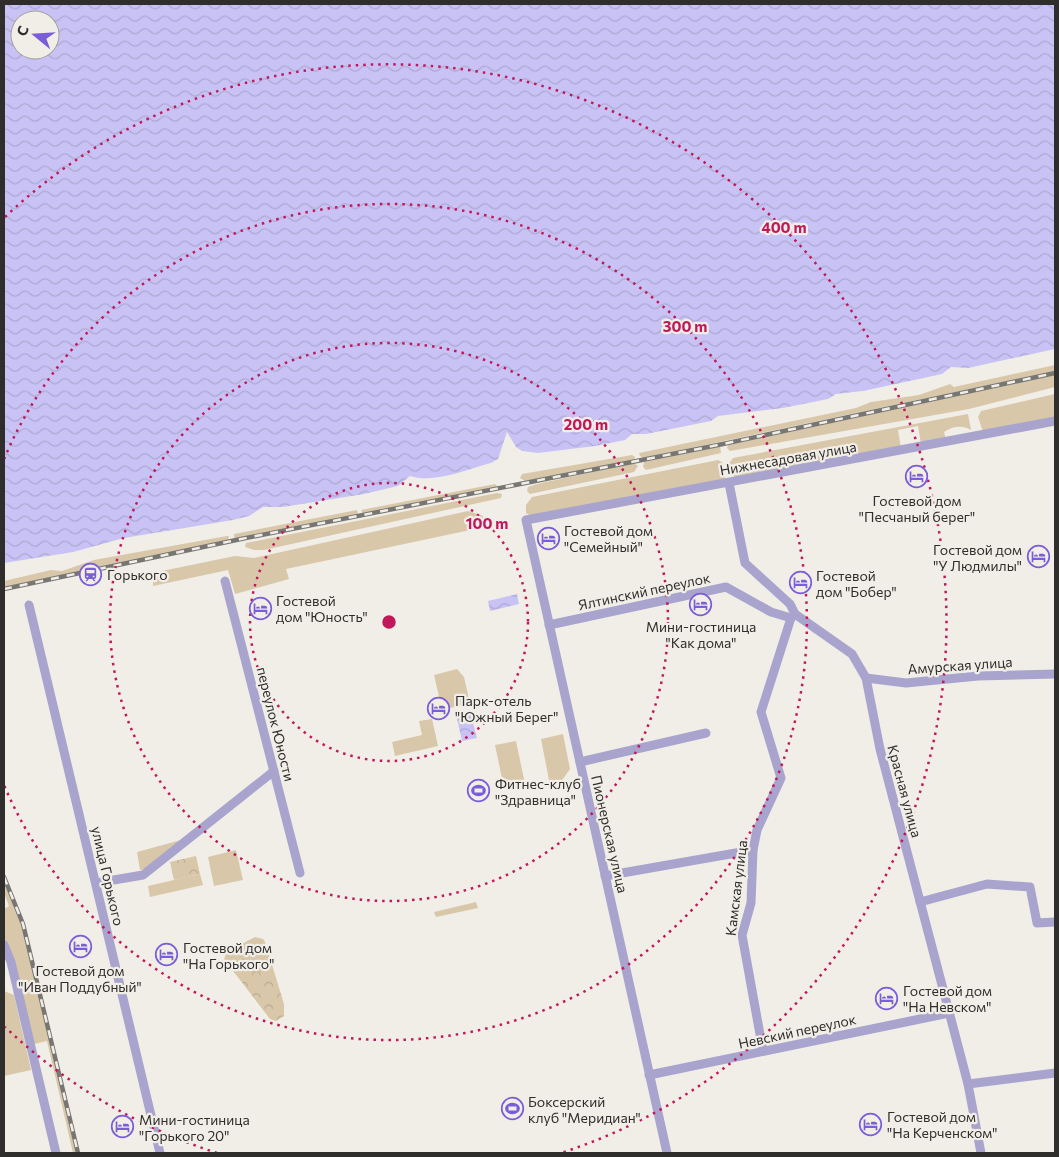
<svg xmlns="http://www.w3.org/2000/svg" width="1059" height="1157" font-family="Commissioner,sans-serif">
	<style>
		.green { fill: #d9c7a9 }
		.forest { fill: url(#forest-crowns) }
		.water { fill: url(#water-waves); fill-rule: evenodd }
		.lines { fill: none; stroke-linecap: round; stroke-linejoin: round }
		.minor { stroke: #a9a4cd; stroke-width: 9 }
		.rail-casing { stroke: #787673; stroke-width: 4.5 }
		.rail { stroke: #f1eee8; stroke-width: 2.5; stroke-dasharray: 8; stroke-linecap: butt }
		.ring { fill: none; stroke: #c2185b; stroke-width: 2.5; stroke-dasharray: 2.5 5 }
		.labels { text-anchor: middle; dominant-baseline: central; stroke-width: 4.5; stroke-linejoin: round; paint-order: stroke }
		.street-label { font-size: 14px; fill: #302e2c; stroke: #f1eee8 }
		.poi-label { font-size: 14px; fill: #302e2c; stroke: #f1eee8; text-anchor: start }
		.centre { fill: #c2185b; stroke: #f1eee8; stroke-width: 2.5 }
		.ring-label { font-size: 15px; text-anchor: middle; font-weight: bold; fill: #c2185b; stroke: #f1eee8; stroke-width: 4.5; stroke-linejoin: round; paint-order: stroke }
	</style>
	<defs>
		<pattern id="forest-crowns" width="20" height="18" patternUnits="userSpaceOnUse" patternTransform="scale(1.25)"><rect width="20" height="18" fill="#d9c7a9"/><path d="M2 6a3 3 0 1 1 6 0M12 15a3 3 0 1 1 6 0" fill="none" stroke="#bbab92"/></pattern>
		<pattern id="water-waves" width="16" height="10" patternUnits="userSpaceOnUse" patternTransform="scale(1.25)"><rect width="16" height="10" fill="#c9c3f5"/><path d="M0 5q4-4 8 0t8 0" fill="none" stroke="#ada8d2"/></pattern>
	</defs>
	<rect width="100%" height="100%" fill="#f1eee8"/>
	<!-- green -->
	<g class="green">
		<polygon points="1055,365 1055,371 643,458 640,456 639,453 856,408 871,402 919,395 950,384 954,387"/>
		<polygon points="1055,375 1055,387 969,409 730,451 727,448 728,445"/>
		<polygon points="1055,394 1055,418 983,432 978,417 981,411"/>
		<path d="M968,414L971,430C962,425 953,426 944,432L946,440L921,444L918,426L898,430L901,448L735,478L730,470V462L733,458Z"/>
		<polygon points="720,446 721,453 646,470 643,467 644,462"/>
		<polygon points="632,455 635,457 634,460 525,481 520,478 522,474"/>
		<polygon points="718,460 723,463 725,479 531,516 526,513 526,505 532,497"/>
		<polygon points="634,463 638,466 634,472 530,494 527,491 528,487 537,484"/>
		<polygon points="495,484 498,487 363,514 361,510"/>
		<polygon points="497,493 502,494 501,498 264,550 254,550 245,547 246,543"/>
		<polygon points="357,510 358,514 356,515 237,539 234,537 234,534"/>
		<polygon points="468,511 481,515 494,525 286,569 289,579 235,594 228,570 153,586 153,576 157,572 235,556 254,558"/>
		<polygon points="227,536 229,536 228,541 4,587 4,581 51,570 62,571 94,560"/>
		<polygon points="457,669 464,677 470,703 442,710 434,675"/>
		<polygon points="432,719 438,746 395,756 392,742 422,735 419,721"/>
		<polygon points="563,734 570,769 560,783 550,785 541,739"/>
		<polygon points="516,741 525,784 504,788 495,745"/>
		<polygon points="181,840 145,869 140,870 137,852"/>
		<polygon points="236,850 243,880 214,886 208,857"/>
		<polygon points="200,874 203,885 150,897 148,886"/>
		<polygon points="4,881 23,928 76,1153 73,1153 47,1041 34,1044 14,962 4,939 4,909 9,906 4,893"/>
		<polygon points="476,902 478,908 436,917 434,912"/>
		<polygon points="4,991 14,995 31,1070 4,1076"/>
	</g>
	<!-- forest -->
	<g class="forest">
		<polygon points="196,856 200,874 174,880 170,862"/>
		<polygon points="255,937 263,939 265,942 284,1004 284,1016 276,1021 270,1019 224,959 227,952"/>
	</g>
	<!-- water -->
	<g class="water">
		<path d="M4,4H1055V349L968,368L951,367L942,374L863,391L836,394L828,399L783,408L718,416L711,421L646,434H632L625,440L595,446L538,453L522,451L516,447L507,432L498,459L491,463C467,469 435,484 410,476L398,486L364,494L283,507H263L249,516L233,520L124,538L73,552L4,563ZM20,20H50V50H20Z"/>
		<polygon points="517,594 519,604 490,611 488,601"/>
		<polygon points="470,711 477,738 462,741 456,714"/>
	</g>
	<g class="lines">
		<!-- minor -->
		<g class="minor">
			<polyline points="729,483 745,563 790,604 795,614 852,654 866,678 880,749 968,1084 981,1153"/>
			<polyline points="225,581 300,873"/>
			<polyline points="29,605 160,1153"/>
			<polyline points="549,625 726,587 771,612 791,618 794,615"/>
			<polyline points="866,678 906,683 978,676 1055,674"/>
			<polyline points="580,762 706,733"/>
			<polyline points="605,876 753,850"/>
			<polyline points="96,883 143,875 274,771"/>
			<polyline points="920,902 987,884 1030,887 1037,923 1055,922"/>
			<polyline points="4,945 11,962 56,1153"/>
			<polyline points="763,1051 742,935 751,903 753,850 757,830 781,778 761,712 791,618"/>
			<polyline points="649,1075 949,1013"/>
			<polyline points="968,1084 1055,1073"/>
			<polyline points="667,1153 526,520 1055,421"/>
		</g>
		<defs>
			<g id="rail">
				<polyline points="4,589 241,539 723,444 1055,373"/>
				<polyline points="4,877 23,924 78,1153"/>
			</g>
		</defs>
		<!-- rail casing -->
		<use href="#rail" class="rail-casing"/>
		<!-- rail -->
		<use href="#rail" class="rail"/>
	</g>
	<!-- distance rings -->
	<g class="ring">
		<circle cx="389" cy="622" r="139"/>
		<circle cx="389" cy="622" r="279"/>
		<path d="M4 459A418 418 0 1 1 4 785"/>
		<path d="M217 1153A558 558 0 0 1 5 1027M5 217A558 558 0 1 1 561 1153"/>
	</g>
	<!-- icons -->
	<defs>
		<symbol id="hotel-ring" viewBox="-11 -11 22 22"><circle r="9.5" fill="#f1eee8" stroke="#7a5ed9" stroke-width="1.5"/><path d="M-6-4.5h1.5V1H6V5H4.5V3h-9V5H-6ZM-4 0a1.8 1.8 0 1 1 3.6 0ZM.5 0V-2.5h3Q6-2.5 6 0Z" fill="#7a5ed9"/></symbol>
		<symbol id="station-ring" viewBox="-11 -11 22 22"><circle r="9.5" fill="#f1eee8" stroke="#7a5ed9" stroke-width="1.5"/><path d="M-3-6H3Q5-6 5-4V2Q5 4 3 4L4.5 6H3L1.5 4h-3L-3 6H-4.5L-3 4Q-5 4-5 2V-4Q-5-6-3-6ZM-3.5-4v3h7v-3ZM-3.5 1v1.5H-2V1ZM2 1v1.5H3.5V1Z" fill="#7a5ed9"/></symbol>
		<symbol id="stadium-ring" viewBox="-11 -11 22 22"><circle r="9.5" fill="#f1eee8" stroke="#7a5ed9" stroke-width="1.5"/><path d="M0-5a6.5 5 0 1 0 0 10a6.5 5 0 1 0 0-10ZM-3.5-1.8h7v3.6h-7Z" fill="#7a5ed9"/></symbol>
	</defs>
	<g fill-rule="evenodd">
		<use href="#hotel-ring" x="904" y="464" width="25" height="25"/>
		<use href="#hotel-ring" x="536" y="526" width="25" height="25"/>
		<use href="#hotel-ring" x="1026" y="544" width="25" height="25"/>
		<use href="#station-ring" x="78" y="562" width="25" height="25"/>
		<use href="#hotel-ring" x="788" y="570" width="25" height="25"/>
		<use href="#hotel-ring" x="688" y="592" width="25" height="25"/>
		<use href="#hotel-ring" x="248" y="596" width="25" height="25"/>
		<use href="#hotel-ring" x="426" y="696" width="25" height="25"/>
		<use href="#stadium-ring" x="466" y="778" width="25" height="25"/>
		<use href="#hotel-ring" x="68" y="934" width="25" height="25"/>
		<use href="#hotel-ring" x="154" y="942" width="25" height="25"/>
		<use href="#hotel-ring" x="874" y="986" width="25" height="25"/>
		<use href="#stadium-ring" x="500" y="1096" width="25" height="25"/>
		<use href="#hotel-ring" x="858" y="1112" width="25" height="25"/>
		<use href="#hotel-ring" x="110" y="1114" width="25" height="25"/>
	</g>
	<g class="labels">
		<!-- street labels -->
		<g class="street-label">
			<text transform="translate(788 458) rotate(-10)">Нижнесадовая улица</text>
			<text transform="translate(644 591) rotate(-12)">Ялтинский переулок</text>
			<text transform="translate(960 665) rotate(-4)">Амурская улица</text>
			<text transform="translate(276 724) rotate(76)">переулок Юности</text>
			<text transform="translate(905 791) rotate(75)">Красная улица</text>
			<text transform="translate(610 834) rotate(77)">Пионерская улица</text>
			<text transform="translate(108 876) rotate(77)">улица Горького</text>
			<text transform="translate(736 888) rotate(-83)">Камская улица</text>
			<text transform="translate(797 1031) rotate(-12)">Невский переулок</text>
		</g>
		<!-- poi labels -->
		<g class="poi-label">
			<text x="917" y="500" text-anchor="middle">Гостевой дом<tspan x="917" dy="16">"Песчаный берег"</tspan></text>
			<text x="564" y="530">Гостевой дом<tspan x="564" dy="16">"Семейный"</tspan></text>
			<text x="1022" y="549" text-anchor="end">Гостевой дом<tspan x="1022" dy="16">"У Людмилы"</tspan></text>
			<text x="107" y="574">Горького</text>
			<text x="816" y="575">Гостевой<tspan x="816" dy="16">дом "Бобер"</tspan></text>
			<text x="276" y="600">Гостевой<tspan x="276" dy="16">дом "Юность"</tspan></text>
			<text x="701" y="626" text-anchor="middle">Мини-гостиница<tspan x="701" dy="16">"Как дома"</tspan></text>
			<text x="455" y="700">Парк-отель<tspan x="455" dy="16">"Южный Берег"</tspan></text>
			<text x="495" y="783">Фитнес-клуб<tspan x="495" dy="16">"Здравница"</tspan></text>
			<text x="183" y="947">Гостевой дом<tspan x="183" dy="16">"На Горького"</tspan></text>
			<text x="80" y="970" text-anchor="middle">Гостевой дом<tspan x="80" dy="16">"Иван Поддубный"</tspan></text>
			<text x="903" y="990">Гостевой дом<tspan x="903" dy="16">"На Невском"</tspan></text>
			<text x="528" y="1101">Боксерский<tspan x="528" dy="16">клуб "Меридиан"</tspan></text>
			<text x="887" y="1116">Гостевой дом<tspan x="887" dy="16">"На Керченском"</tspan></text>
			<text x="139" y="1119">Мини-гостиница<tspan x="139" dy="16">"Горького 20"</tspan></text>
		</g>
	</g>
	<circle cx="389" cy="622" r="8" class="centre"/>
	<g class="ring-label">
		<text x="784" y="233">400 m</text>
		<text x="685" y="332">300 m</text>
		<text x="586" y="430">200 m</text>
		<text x="487" y="529">100 m</text>
	</g>
	<!-- border -->
	<rect width="1059" height="1157" fill="none" stroke="#302e2c" stroke-width="10"/>
	<!-- north arrow -->
	<g transform="translate(35 35) rotate(288)"><circle r="24" fill="#f1eee8" stroke="#a4a19d"/>
	<path d="M0-4L9 19L0 12L-9 19Z" fill="#7a5ed9"/>
	<text y="-8" font-size="14" font-weight="bold" text-anchor="middle" fill="#302e2c">С</text>
	</g>
</svg>
